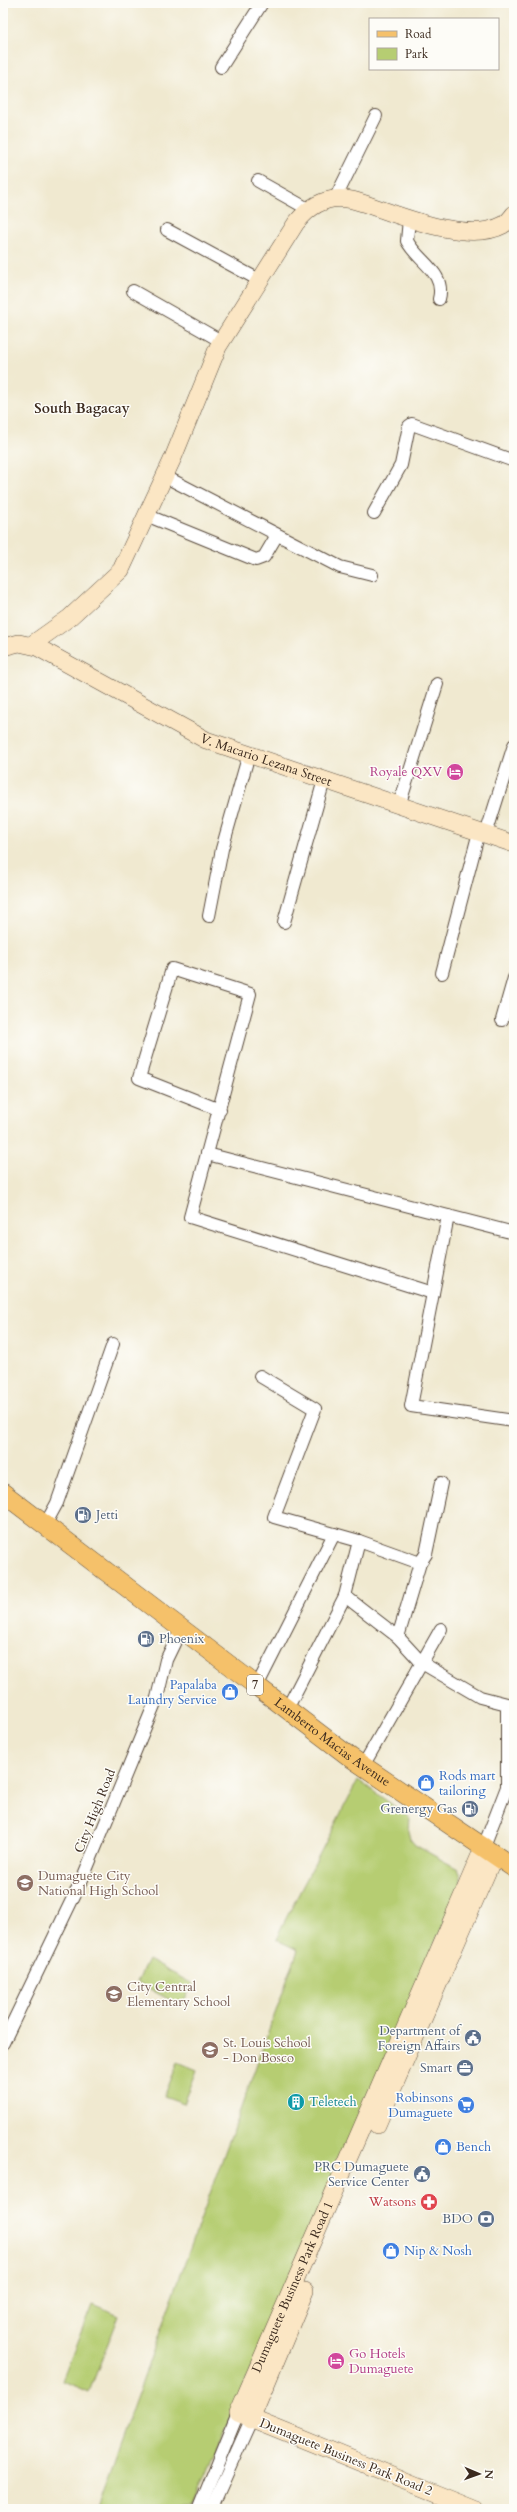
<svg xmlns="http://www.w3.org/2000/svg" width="517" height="2512" font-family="Cardo,serif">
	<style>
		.green { fill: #b6cd72; stroke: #787c48 }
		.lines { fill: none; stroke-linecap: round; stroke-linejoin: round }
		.street-casing { stroke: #564739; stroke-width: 14 }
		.secondary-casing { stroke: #564739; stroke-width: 18 }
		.primary-casing { stroke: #564739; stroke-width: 20 }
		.street { stroke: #fff; stroke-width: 12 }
		.secondary { stroke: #fbe6c4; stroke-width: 17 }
		.primary { stroke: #f5c16b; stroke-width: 19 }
		.labels { text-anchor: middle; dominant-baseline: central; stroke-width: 3; stroke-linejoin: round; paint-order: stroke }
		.shield { fill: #fdfcf7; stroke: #75695f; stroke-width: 1 }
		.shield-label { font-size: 12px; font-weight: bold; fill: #3b2a1e }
		.street-label { font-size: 13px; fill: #3b2a1e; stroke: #fdfcf7 }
		.hotel-label { font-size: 13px; fill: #b23c85; stroke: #fdfcf7; text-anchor: end }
		.service-label { font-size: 13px; fill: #4e5e75; stroke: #fdfcf7; text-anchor: end }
		.shop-label { font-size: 13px; fill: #366cbe; stroke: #fdfcf7; text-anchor: start }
		.education-label { font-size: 13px; fill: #785e54; stroke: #fdfcf7; text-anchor: start }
		.culture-label { font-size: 13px; fill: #0d838f; stroke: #fdfcf7; text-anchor: start }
		.health-label { font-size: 13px; fill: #be3a42; stroke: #fdfcf7; text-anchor: end }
		.neighbourhood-label { font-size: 14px; font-weight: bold; fill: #3b2a1e; stroke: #fdfcf7 }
	</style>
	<rect width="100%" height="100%" fill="#fdfcf7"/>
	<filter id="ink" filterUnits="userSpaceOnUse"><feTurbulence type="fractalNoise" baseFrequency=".025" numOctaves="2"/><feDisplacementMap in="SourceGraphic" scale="8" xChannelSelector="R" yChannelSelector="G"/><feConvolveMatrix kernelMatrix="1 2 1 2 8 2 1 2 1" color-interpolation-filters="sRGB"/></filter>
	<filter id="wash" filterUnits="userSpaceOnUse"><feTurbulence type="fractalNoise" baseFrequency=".012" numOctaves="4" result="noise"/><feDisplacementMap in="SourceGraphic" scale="16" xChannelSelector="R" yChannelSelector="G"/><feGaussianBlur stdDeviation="0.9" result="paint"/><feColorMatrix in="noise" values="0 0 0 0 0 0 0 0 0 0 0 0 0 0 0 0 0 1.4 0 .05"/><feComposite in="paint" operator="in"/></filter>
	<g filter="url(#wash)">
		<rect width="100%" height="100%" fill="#f0e9d0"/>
		<!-- green -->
		<g class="green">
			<polygon points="358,1780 409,1817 408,1831 410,1839 415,1845 458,1869 461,1876 461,1883 191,2509 96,2509 298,1950 277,1940 279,1932"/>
			<polygon points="148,1960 193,1984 181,2006 137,1982"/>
			<polygon points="178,2062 197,2070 184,2104 164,2097"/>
			<polygon points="92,2304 119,2315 89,2392 62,2381"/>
		</g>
	</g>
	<g filter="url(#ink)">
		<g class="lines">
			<defs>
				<g id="street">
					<polyline points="221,67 262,3"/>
					<polyline points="258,181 308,209"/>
					<polyline points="335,199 376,116"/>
					<path d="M409,219L407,241C418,262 446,272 439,299"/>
					<polyline points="167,230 261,281"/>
					<polyline points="133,291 221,341"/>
					<polyline points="164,476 340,567 372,575"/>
					<polyline points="374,513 401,465 409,426 412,424 514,461"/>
					<polyline points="146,515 256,560 264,557 277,535"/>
					<polyline points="399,806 437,684"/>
					<polyline points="486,834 514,745"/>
					<polyline points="209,916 222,849 249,754"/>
					<polyline points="284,922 324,780"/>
					<polyline points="442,973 479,832"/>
					<polyline points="502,1020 514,978"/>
					<polyline points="220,1110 139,1078 172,969 250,994 190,1217 433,1293"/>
					<polyline points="207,1154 514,1233"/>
					<polyline points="448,1216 411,1406 514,1421"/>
					<polyline points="260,1376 315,1409 274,1517 359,1541 420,1563"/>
					<polyline points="45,1525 57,1503 113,1344"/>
					<polyline points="345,1596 398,1637 422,1663 480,1697 507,1704 507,1787 484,1846"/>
					<polyline points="398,1637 420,1563 426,1554 441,1483"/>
					<polyline points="257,1686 334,1534"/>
					<polyline points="287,1709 345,1596 359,1541"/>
					<polyline points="363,1766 441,1629"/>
					<polyline points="3,2043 84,1875 157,1698 166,1660 181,1629"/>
					<polyline points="199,2509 238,2413"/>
					<polyline points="211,2509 251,2420"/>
				</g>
				<g id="secondary">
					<path d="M31,645L69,618L121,570L173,458L218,347L296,223C306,211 316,202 333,199C349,196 367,205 383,210C414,221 472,242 503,225C507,223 511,218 514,214"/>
					<path id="s1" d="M3,647L19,643L37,647L206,740L514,844"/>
					<polyline points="377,2125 495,1854"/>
					<polyline points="251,2420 305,2291"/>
					<path id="s2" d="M475,2509L238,2413L484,1846"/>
				</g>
				<g id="primary">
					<path id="s3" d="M3,1493L350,1757L514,1868"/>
				</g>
			</defs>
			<!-- street casing -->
			<use href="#street" class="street-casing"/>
			<!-- secondary casing -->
			<use href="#secondary" class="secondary-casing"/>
			<!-- primary casing -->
			<use href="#primary" class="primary-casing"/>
			<!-- street -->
			<use href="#street" class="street"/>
			<!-- secondary -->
			<use href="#secondary" class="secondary"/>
			<!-- primary -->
			<use href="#primary" class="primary"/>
		</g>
	</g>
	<!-- icons -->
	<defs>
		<symbol id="hotel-disc" viewBox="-11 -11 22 22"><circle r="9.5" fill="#d1479c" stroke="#fdfcf7"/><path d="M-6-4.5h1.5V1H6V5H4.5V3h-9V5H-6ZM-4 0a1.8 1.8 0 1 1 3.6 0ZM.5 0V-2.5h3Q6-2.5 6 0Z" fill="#fff"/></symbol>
		<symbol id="fuel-disc" viewBox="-11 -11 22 22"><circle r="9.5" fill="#5c6f8a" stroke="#fdfcf7"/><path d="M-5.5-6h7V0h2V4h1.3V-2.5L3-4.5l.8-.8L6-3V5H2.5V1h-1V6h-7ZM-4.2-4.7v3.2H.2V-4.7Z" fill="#fff"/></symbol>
		<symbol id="shop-disc" viewBox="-11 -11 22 22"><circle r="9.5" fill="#3f7fe0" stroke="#fdfcf7"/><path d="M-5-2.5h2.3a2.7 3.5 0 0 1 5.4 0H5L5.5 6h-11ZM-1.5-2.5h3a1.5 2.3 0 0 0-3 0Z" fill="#fff"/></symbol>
		<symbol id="school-disc" viewBox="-11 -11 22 22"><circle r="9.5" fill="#8d6e63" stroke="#fdfcf7"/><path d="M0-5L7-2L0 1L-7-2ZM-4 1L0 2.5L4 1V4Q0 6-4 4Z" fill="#fff"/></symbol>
		<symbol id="civic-disc" viewBox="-11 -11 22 22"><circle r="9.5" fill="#5c6f8a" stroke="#fdfcf7"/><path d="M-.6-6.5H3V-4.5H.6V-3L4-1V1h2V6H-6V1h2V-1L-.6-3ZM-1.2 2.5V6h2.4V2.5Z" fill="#fff"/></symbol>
		<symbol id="office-disc" viewBox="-11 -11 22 22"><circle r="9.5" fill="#5c6f8a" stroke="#fdfcf7"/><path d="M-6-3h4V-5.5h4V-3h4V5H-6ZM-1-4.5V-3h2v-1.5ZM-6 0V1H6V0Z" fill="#fff"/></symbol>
		<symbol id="building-disc" viewBox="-11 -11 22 22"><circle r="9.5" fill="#0f9aa8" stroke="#fdfcf7"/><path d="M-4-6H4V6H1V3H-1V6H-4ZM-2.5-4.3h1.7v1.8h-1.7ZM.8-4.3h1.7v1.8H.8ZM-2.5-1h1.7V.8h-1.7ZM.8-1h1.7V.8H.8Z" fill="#fff"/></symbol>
		<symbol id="supermarket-disc" viewBox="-11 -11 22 22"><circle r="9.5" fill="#3f7fe0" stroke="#fdfcf7"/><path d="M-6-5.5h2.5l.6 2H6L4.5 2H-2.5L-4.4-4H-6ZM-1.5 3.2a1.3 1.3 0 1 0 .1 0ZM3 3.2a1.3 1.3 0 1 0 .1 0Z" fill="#fff"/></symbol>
		<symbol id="pharmacy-disc" viewBox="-11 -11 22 22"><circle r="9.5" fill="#e0444e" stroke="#fdfcf7"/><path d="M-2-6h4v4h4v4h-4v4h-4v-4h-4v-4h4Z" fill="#fff"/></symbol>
		<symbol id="bank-disc" viewBox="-11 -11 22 22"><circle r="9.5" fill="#5c6f8a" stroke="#fdfcf7"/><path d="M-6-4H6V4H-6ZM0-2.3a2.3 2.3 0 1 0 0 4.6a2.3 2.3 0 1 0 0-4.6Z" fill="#fff"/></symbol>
	</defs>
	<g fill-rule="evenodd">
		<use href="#hotel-disc" x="445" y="762" width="20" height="20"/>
		<use href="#fuel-disc" x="73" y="1505" width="20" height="20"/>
		<use href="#fuel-disc" x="136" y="1629" width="20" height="20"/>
		<use href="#shop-disc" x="220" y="1682" width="20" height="20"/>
		<use href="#shop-disc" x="416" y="1773" width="20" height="20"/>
		<use href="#fuel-disc" x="460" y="1799" width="20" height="20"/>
		<use href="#school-disc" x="15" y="1873" width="20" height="20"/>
		<use href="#school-disc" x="104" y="1984" width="20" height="20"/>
		<use href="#civic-disc" x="463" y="2028" width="20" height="20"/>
		<use href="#school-disc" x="200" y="2040" width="20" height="20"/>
		<use href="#office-disc" x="455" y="2058" width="20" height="20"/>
		<use href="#building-disc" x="286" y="2092" width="20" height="20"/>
		<use href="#supermarket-disc" x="456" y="2095" width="20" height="20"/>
		<use href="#shop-disc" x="433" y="2137" width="20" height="20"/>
		<use href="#civic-disc" x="412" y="2164" width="20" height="20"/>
		<use href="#pharmacy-disc" x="419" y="2192" width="20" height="20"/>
		<use href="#bank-disc" x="476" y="2209" width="20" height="20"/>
		<use href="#shop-disc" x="381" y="2241" width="20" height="20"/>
		<use href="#hotel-disc" x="326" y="2351" width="20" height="20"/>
	</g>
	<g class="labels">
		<!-- shield labels -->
		<rect class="shield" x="247" y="1675" width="16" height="20" rx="3"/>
		<g class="shield-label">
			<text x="255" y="1685">7</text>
		</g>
		<!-- street labels -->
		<g class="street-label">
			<text stroke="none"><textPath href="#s1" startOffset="291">V. Macario Lezana Street</textPath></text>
			<text stroke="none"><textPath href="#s3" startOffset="413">Lamberto Macias Avenue</textPath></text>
			<text transform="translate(95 1811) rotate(-68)">City High Road</text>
			<text stroke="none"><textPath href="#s2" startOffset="393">Dumaguete Business Park Road 1</textPath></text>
			<text transform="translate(346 2457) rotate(22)">Dumaguete Business Park Road 2</text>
		</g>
		<!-- hotel labels -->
		<g class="hotel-label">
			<text x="442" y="772">Royale QXV</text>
			<text x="349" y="2354" text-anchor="start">Go Hotels<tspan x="349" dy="15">Dumaguete</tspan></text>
		</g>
		<!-- service labels -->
		<g class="service-label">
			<text x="96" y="1515" text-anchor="start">Jetti</text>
			<text x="159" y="1639" text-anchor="start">Phoenix</text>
			<text x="457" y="1809">Grenergy Gas</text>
			<text x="460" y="2031">Department of<tspan x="460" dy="15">Foreign Affairs</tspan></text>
			<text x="452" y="2068">Smart</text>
			<text x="409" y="2167">PRC Dumaguete<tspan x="409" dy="15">Service Center</tspan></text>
			<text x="473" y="2219">BDO</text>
		</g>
		<!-- shop labels -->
		<g class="shop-label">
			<text x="217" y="1685" text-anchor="end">Papalaba<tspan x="217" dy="15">Laundry Service</tspan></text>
			<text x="439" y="1776">Rods mart<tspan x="439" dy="15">tailoring</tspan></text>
			<text x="453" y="2098" text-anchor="end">Robinsons<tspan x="453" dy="15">Dumaguete</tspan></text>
			<text x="456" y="2147">Bench</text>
			<text x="404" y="2251">Nip &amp; Nosh</text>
		</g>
		<!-- education labels -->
		<g class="education-label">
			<text x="38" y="1876">Dumaguete City<tspan x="38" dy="15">National High School</tspan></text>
			<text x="127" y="1987">City Central<tspan x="127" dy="15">Elementary School</tspan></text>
			<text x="223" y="2043">St. Louis School<tspan x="223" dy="15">- Don Bosco</tspan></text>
		</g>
		<!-- culture labels -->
		<g class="culture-label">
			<text x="309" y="2102">Teletech</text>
		</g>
		<!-- health labels -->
		<g class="health-label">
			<text x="416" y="2202">Watsons</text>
		</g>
		<!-- neighbourhood labels -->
		<g class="neighbourhood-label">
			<text x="82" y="408">South Bagacay</text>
		</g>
	</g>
	<!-- margin -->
	<rect width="517" height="2512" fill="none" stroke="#fdfcf7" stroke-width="16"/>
	<!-- legend -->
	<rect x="369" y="18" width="130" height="52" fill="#fdfcf7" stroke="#afa8a0"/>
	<rect x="377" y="31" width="20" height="6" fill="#f5c16b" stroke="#afa8a0"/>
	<text x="405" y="38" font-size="12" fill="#3b2a1e">Road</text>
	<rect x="377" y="48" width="20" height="12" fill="#b6cd72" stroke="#afa8a0"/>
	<text x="405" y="58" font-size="12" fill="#3b2a1e">Park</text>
	<!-- north arrow -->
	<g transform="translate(479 2474) rotate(92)" stroke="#fdfcf7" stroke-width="3" paint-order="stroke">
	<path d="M0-3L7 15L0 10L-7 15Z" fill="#3b2a1e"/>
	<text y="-6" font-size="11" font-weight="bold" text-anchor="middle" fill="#3b2a1e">N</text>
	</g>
</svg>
